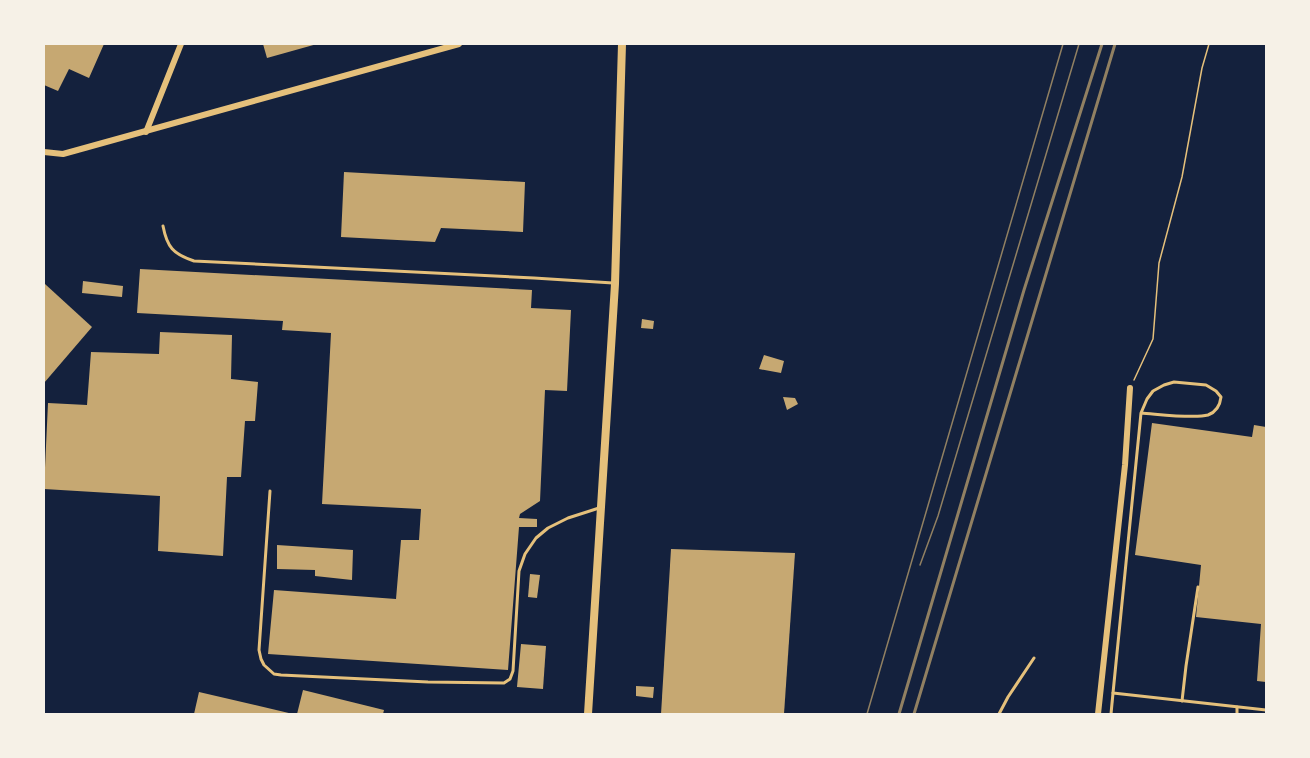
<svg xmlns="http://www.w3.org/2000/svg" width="1310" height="758" font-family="'Archivo Narrow',sans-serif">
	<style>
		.building { fill: #c6a872 }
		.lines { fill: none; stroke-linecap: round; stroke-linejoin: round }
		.path { stroke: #e5c07b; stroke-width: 1.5 }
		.service { stroke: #e5c07b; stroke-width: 3 }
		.minor { stroke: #e5c07b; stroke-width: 6 }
		.tertiary { stroke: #e5c07b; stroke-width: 8 }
		.tram { stroke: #918062; stroke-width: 1.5 }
		.rail { stroke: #918062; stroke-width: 3 }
	</style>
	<rect width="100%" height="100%" fill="#14213d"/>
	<!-- building -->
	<g class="building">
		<polygon points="44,44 104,44 89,78 69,69 58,91 44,85 45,76 44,75"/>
		<polygon points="263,44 317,44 267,58"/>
		<polygon points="344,172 525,182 523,232 441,228 435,242 341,237"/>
		<polygon points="140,269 532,290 531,308 571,310 567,391 545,390 540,501 520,514 519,518 537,519 537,527 519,527 508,670 268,654 274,590 396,599 401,540 419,540 421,509 322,504 331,333 282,330 283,321 137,313"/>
		<polygon points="83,281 123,286 122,297 82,293"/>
		<polygon points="45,284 92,327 44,383 44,285"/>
		<polygon points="642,319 654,321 653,329 641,328"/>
		<polygon points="160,332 232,335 231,379 258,382 255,421 245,421 241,477 227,477 223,556 158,551 160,496 44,489 48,403 87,405 91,352 159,354"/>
		<polygon points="764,355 784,361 781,373 759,369"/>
		<polygon points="783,397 795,398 798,404 787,410"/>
		<polygon points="1152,423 1252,437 1254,425 1266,427 1266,682 1257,681 1261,624 1196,617 1201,565 1135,555"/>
		<polygon points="277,545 353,550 352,580 315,576 315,570 277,569"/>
		<polygon points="671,549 795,553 784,714 661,714"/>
		<polygon points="530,574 540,575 537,598 528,597"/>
		<polygon points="521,644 546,646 543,689 517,687"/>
		<polygon points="636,686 654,687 653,698 636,696"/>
		<polygon points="303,690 384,710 383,714 297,714"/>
		<polygon points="199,692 293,714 194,714"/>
	</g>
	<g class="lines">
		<!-- path -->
		<polyline class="path" points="1134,380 1153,339 1159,263 1182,177 1202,68 1209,44"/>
		<!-- service -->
		<g class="service">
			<path d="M163,226C167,247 173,254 194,261L534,278L613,283"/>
			<path d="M1141,413C1157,414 1194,419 1208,415C1216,412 1220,406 1221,397L1216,391L1206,385L1174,382L1164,385L1153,391L1147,399L1141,413L1113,693L1266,710"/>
			<polyline points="270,491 259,650 261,659 264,665 274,674 281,675 428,682 504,683 510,679 513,671 519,571 525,554 536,538 548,528 568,518 599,508"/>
			<polyline points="1182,701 1186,666 1198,587"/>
			<polyline points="999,714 1008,697 1034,658"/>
			<polyline points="1111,714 1113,693"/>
			<polyline points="1237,714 1237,707"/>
		</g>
		<!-- minor -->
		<g class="minor">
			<polyline points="146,132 181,44"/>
			<polyline points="44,152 63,154 459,44"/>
			<polyline points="1098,714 1125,465 1130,388"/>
		</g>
		<!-- tertiary -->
		<polyline class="tertiary" points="588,714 615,284 622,44"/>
		<!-- tram -->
		<g class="tram">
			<polyline points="920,565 938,516 1079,44"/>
			<polyline points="867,714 1063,44"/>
		</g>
		<!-- rail -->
		<g class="rail">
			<polyline points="899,714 1024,290 1102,44"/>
			<polyline points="914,714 1115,44"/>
		</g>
	</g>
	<!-- border -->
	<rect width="1310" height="758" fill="none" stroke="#f6f1e7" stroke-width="90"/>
</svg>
